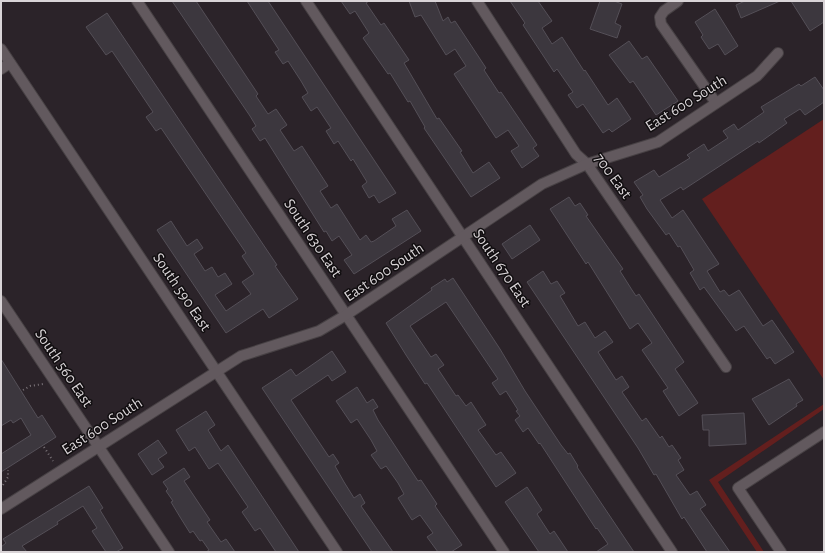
<svg xmlns="http://www.w3.org/2000/svg" width="825" height="553" font-family="'Alegreya Sans',sans-serif">
	<style>
		.green { fill: #631f1e }
		.building { fill: #3c373e; stroke: #544f57 }
		.lines { fill: none; stroke-linecap: round; stroke-linejoin: round }
		.minor-casing { stroke: #474144; stroke-width: 12 }
		.path { stroke: #7a7378; stroke-width: 2; stroke-dasharray: 1 3; stroke-linecap: butt }
		.minor { stroke: #62595e; stroke-width: 10 }
		.labels { text-anchor: middle; dominant-baseline: central; stroke-width: 3; stroke-linejoin: round; paint-order: stroke }
		.street-label { font-size: 16px; fill: #d9d4d7; stroke: #110e10 }
	</style>
	<rect width="100%" height="100%" fill="#2b2329"/>
	<!-- green -->
	<g class="green">
		<polygon points="824,119 824,380 702,199"/>
		<polygon points="824,404 824,409 718,482 764,552 757,552 709,480"/>
	</g>
	<!-- building -->
	<g class="building">
		<polygon points="172,1 196,1 258,94 256,96 268,114 276,109 287,125 280,130 294,151 302,146 328,186 320,191 331,208 337,204 360,240 366,235 371,242 374,241 396,226 392,219 407,210 421,231 354,274 344,260 352,255 339,236 332,241 326,231 324,232 265,138 260,141 252,129 256,126 250,116"/>
		<polygon points="247,1 268,1 396,193 379,203 374,195 369,198 362,186 367,182 353,159 351,161 338,141 334,144 326,131 331,128 317,107 311,111 302,97 308,93 301,81 288,61 283,64 275,52 279,50"/>
		<polygon points="341,1 369,1 366,3 381,25 384,23 409,60 404,63 437,119 439,118 462,151 460,152 473,173 489,162 500,178 471,197 424,128 425,127 410,101 408,102 390,73 388,74 363,38 369,33 355,11 350,14"/>
		<polygon points="409,1 435,1 443,21 448,17 451,23 455,21 486,68 484,70 499,93 501,92 537,145 533,148 539,156 522,168 511,151 519,146 508,130 496,138 454,74 466,66 455,49 446,55 421,15 415,17"/>
		<polygon points="510,1 538,1 552,21 542,28 552,44 562,37 584,71 585,70 608,105 617,98 631,119 612,132 609,129 603,133 583,104 577,108 568,95 573,92 557,69 554,72 523,25 525,23"/>
		<polygon points="600,1 614,1 622,4 615,23 621,26 617,38 590,29"/>
		<polygon points="745,1 780,1 741,18 736,5"/>
		<polygon points="791,1 824,1 824,22 810,31"/>
		<polygon points="715,9 738,46 725,55 718,44 709,49 701,37 703,35 695,22"/>
		<polygon points="107,13 277,265 275,266 298,299 269,318 263,309 226,333 157,230 171,221 187,246 197,239 203,248 194,254 205,271 212,267 218,277 225,273 232,284 215,295 226,311 251,294 242,282 254,274 242,256 246,253 161,128 156,131 146,117 153,112 112,51 106,55 86,27"/>
		<polygon points="629,41 642,59 647,56 678,101 656,115 633,81 630,83 609,55"/>
		<polygon points="815,77 824,90 824,102 805,115 800,109 784,119 787,123 759,143 758,141 683,190 681,187 660,200 672,218 683,210 719,264 707,271 720,292 724,290 729,296 739,290 763,326 772,320 794,352 775,364 770,357 767,359 744,326 736,331 704,287 700,290 690,273 694,270 680,246 678,247 669,233 666,235 647,209 640,197 643,195 634,182 654,170 659,177 690,158 687,155 704,144 708,151 728,138 723,131 734,124 738,130 764,112 761,107 799,84 801,86"/>
		<polygon points="569,197 575,206 580,203 588,215 586,216 623,269 620,271 632,290 636,296 639,294 684,362 675,369 698,403 679,416 663,391 668,388 642,350 652,343 638,323 630,329 588,262 586,264 550,209"/>
		<polygon points="530,225 540,240 512,259 502,244"/>
		<polygon points="543,271 551,284 557,281 565,293 560,296 578,326 585,322 595,338 605,331 613,342 598,352 616,380 622,376 629,387 622,392 642,421 646,418 660,438 662,436 669,447 672,445 681,458 678,460 684,470 676,475 690,495 697,491 706,505 700,509 730,552 707,552 684,517 682,519 656,474 654,475 638,448 527,282"/>
		<polygon points="453,278 500,349 525,391 561,445 568,454 570,453 578,466 577,467 634,552 596,552 608,544 597,528 596,529 540,443 539,444 528,428 523,432 515,420 520,416 516,411 518,410 506,391 500,395 492,383 498,379 446,302 410,326 431,357 436,354 444,365 438,369 456,396 458,395 466,406 471,402 486,425 478,430 496,455 501,452 516,473 496,487 427,383 425,384 406,355 386,323 432,290 431,288 445,279 447,282"/>
		<polygon points="332,351 346,372 332,381 328,375 291,400 329,457 333,454 339,463 335,466 344,482 354,498 360,494 365,503 361,506 393,552 372,552 262,388 291,369 296,376"/>
		<polygon points="1,359 38,418 42,415 56,437 1,472 1,454 31,435 21,418 13,423 11,420 1,426"/>
		<polygon points="789,379 803,400 796,404 797,406 769,425 752,399"/>
		<polygon points="357,387 367,403 373,399 378,407 373,410 378,420 418,481 421,480 437,504 435,506 462,545 451,552 438,552 427,537 433,533 420,515 412,520 398,498 404,494 398,483 386,466 381,469 371,455 377,451 371,440 357,419 351,423 336,401"/>
		<polygon points="206,411 215,425 208,430 221,451 228,445 299,552 276,552 260,528 255,531 242,512 248,507 218,463 209,469 195,447 189,451 176,430"/>
		<polygon points="744,413 746,444 709,446 709,430 703,430 702,415"/>
		<polygon points="158,440 167,453 158,459 164,467 152,475 138,454"/>
		<polygon points="184,468 190,477 184,481 210,520 207,522 221,542 226,539 235,552 206,552 209,550 202,540 200,541 193,531 190,533 180,517 171,502 173,501 166,491 168,489 163,482"/>
		<polygon points="89,486 103,508 100,510 123,548 116,552 106,552 92,531 97,528 83,506 57,522 58,524 22,546 27,552 1,552 1,547 6,543 3,539"/>
		<polygon points="527,487 542,510 537,514 550,534 554,531 568,552 539,552 505,502"/>
	</g>
	<g class="lines">
		<defs>
			<g id="minor">
				<polyline points="137,1 504,552"/>
				<polyline points="306,1 672,552"/>
				<polyline points="477,1 576,154 587,164 726,367"/>
				<polyline points="678,1 664,11 660,17 661,24 716,103"/>
				<polyline points="1,49 337,552"/>
				<polyline points="1,69 10,63"/>
				<polyline points="1,301 169,552"/>
				<polyline points="1,509 241,356 319,331 346,315 542,184 587,164 658,142 757,76 778,53"/>
				<polyline points="781,552 738,488 824,432"/>
			</g>
		</defs>
		<!-- minor casing -->
		<use href="#minor" class="minor-casing"/>
		<!-- path -->
		<g class="path">
			<polyline points="23,390 30,386 43,384"/>
			<polyline points="44,447 53,461"/>
			<polyline points="3,485 8,477 8,470"/>
		</g>
		<!-- minor -->
		<use href="#minor" class="minor"/>
	</g>
	<g class="labels">
		<!-- street labels -->
		<g class="street-label">
			<text transform="translate(686 103) rotate(-32)">East 600 South</text>
			<text transform="translate(613 176) rotate(54)">700 East</text>
			<text transform="translate(313 238) rotate(56)">South 630 East</text>
			<text transform="translate(502 268) rotate(56)">South 670 East</text>
			<text transform="translate(384 272) rotate(-34)">East 600 South</text>
			<text transform="translate(182 292) rotate(56)">South 590 East</text>
			<text transform="translate(64 368) rotate(56)">South 560 East</text>
			<text transform="translate(102 426) rotate(-33)">East 600 South</text>
		</g>
	</g>
	<!-- border -->
	<rect width="825" height="553" fill="none" stroke="#d9d4d7" stroke-width="4"/>
</svg>
